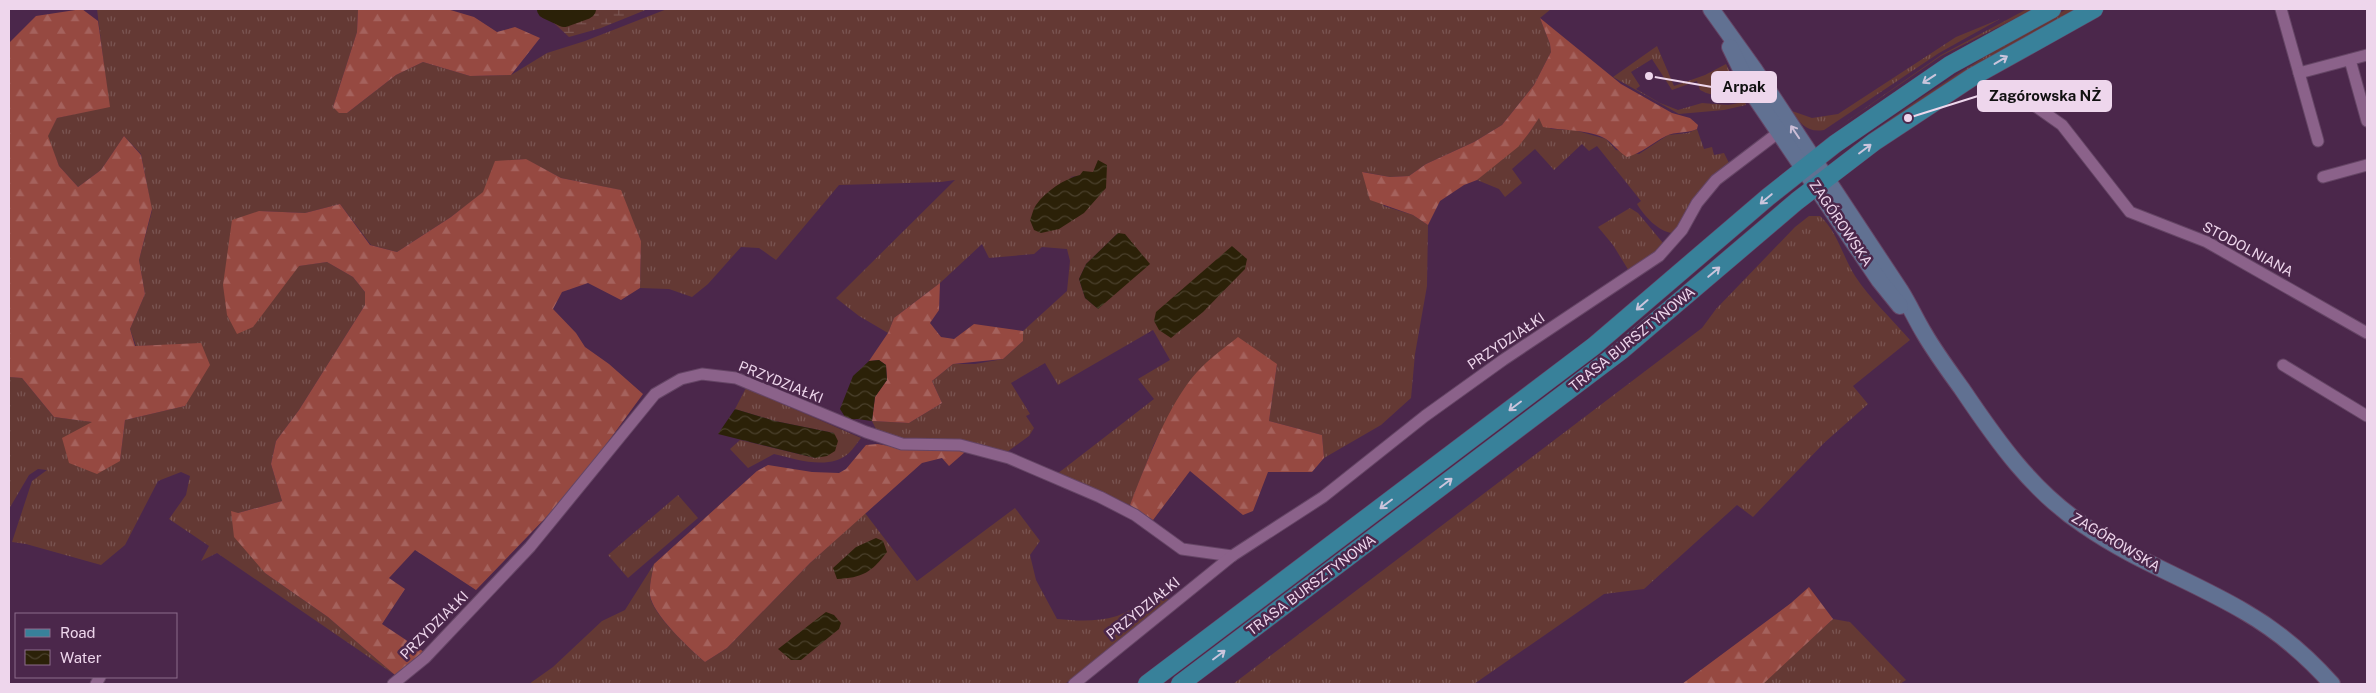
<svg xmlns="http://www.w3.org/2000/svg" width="2376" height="693" font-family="'Public Sans',sans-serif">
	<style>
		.grass { fill: url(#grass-tufts); fill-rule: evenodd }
		.forest { fill: url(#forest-firs) }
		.wetland { fill: url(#wetland-marsh) }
		.water { fill: url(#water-waves) }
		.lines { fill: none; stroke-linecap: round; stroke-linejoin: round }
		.river { stroke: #2b2108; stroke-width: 20 }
		.street-casing { stroke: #654565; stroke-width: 13 }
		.secondary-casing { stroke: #654565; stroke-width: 18 }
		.primary-casing { stroke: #654565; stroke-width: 19 }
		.street { stroke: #8b628a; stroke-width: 11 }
		.secondary { stroke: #617192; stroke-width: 16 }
		.primary { stroke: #38819a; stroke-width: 18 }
		.oneway { stroke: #cac5dc }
		.oneway2 { stroke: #cbbdd6 }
		.labels { text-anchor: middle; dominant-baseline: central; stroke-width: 5; stroke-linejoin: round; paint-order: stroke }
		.street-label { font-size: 14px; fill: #eed6ec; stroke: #4b274b }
		.leader { fill: none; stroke: #eed6ec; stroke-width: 2 }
		.callout-dot { fill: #eed6ec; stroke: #4b274b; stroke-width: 2 }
		.callout { fill: #eed6ec; stroke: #eed6ec; stroke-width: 2 }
		.callout-label { font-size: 15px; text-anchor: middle; font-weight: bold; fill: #111 }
	</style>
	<defs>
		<pattern id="grass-tufts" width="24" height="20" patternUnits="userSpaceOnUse" patternTransform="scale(1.25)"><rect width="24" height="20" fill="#643934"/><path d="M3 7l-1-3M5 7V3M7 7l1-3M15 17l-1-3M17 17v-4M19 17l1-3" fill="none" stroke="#7a5552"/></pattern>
		<pattern id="forest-firs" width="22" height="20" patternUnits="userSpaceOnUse" patternTransform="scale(1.25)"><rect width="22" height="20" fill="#964941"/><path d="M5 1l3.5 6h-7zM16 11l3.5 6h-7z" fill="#a5625d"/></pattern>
		<pattern id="wetland-marsh" width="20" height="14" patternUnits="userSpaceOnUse" patternTransform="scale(1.25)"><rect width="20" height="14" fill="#643934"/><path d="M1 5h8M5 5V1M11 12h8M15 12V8" fill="none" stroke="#7a5552"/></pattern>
		<pattern id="water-waves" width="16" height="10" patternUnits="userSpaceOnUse" patternTransform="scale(1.25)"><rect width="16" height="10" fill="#2b2108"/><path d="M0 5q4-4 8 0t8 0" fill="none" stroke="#4a402c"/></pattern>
	</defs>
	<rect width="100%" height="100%" fill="#4b274b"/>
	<!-- grass -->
	<g class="grass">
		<path d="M97,9H358L357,32L333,107L347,113L396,75L423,62L470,76L511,75L547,53L585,41L667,9H1551L1540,18L1550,44L1551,52L1534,85L1502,125L1474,142L1426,164L1409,176L1390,177L1363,172L1384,206L1413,215L1428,225L1427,286L1415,354L1411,398L1381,425L1324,458L1322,435L1269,421L1277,364L1182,393L1154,444L1130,505L1057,474L1154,399L1138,379L1170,360L1153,330L1058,385L1045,363L1011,383L1030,414L1026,416L1034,428L1029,436L1007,452L965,440L909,441L877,431L872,421L909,423L942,403L932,381L953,364H975L1003,359L1023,341V331L1067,291L1070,261L1067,249L1042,247L1034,254L989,258L982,244L940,283L894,318L888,333L859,316L836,298L955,180L941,182L839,185L776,260L759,248L741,247L708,284L692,297L669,289L640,288L641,241L620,190L561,178L525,159L495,162L484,192L451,217L397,252L371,245L340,204L305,213L259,211L277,294L298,266L327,262L353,277L365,292V305L299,410L276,441L271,464L282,501L238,513L265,573L328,617L395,675L217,553L201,561L209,546L169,519L186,495L190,476L181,472L158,481L125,545L101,565L26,544L12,542L32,481L47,470L38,469L29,475L9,509V377L22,378L54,417L93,422L120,461L125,420L185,406L201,344L136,346L130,329L145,294L139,260L152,211L141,154L124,136L101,170L78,187L59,166L47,136L57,118L109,106ZM1105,172L1106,188L1070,177ZM1118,233L1098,308H1097L1085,298L1079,279L1086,264Z"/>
		<polygon points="2027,9 2034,9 1941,56 1831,132 1941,55"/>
		<path d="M2067,9H2079L1850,151L1849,149C1918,98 1992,50 2067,9Z"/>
		<path d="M2000,19L1939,53L1824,130C1808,133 1800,124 1792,111L1812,118L1838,114L1956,37Z"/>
		<path d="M1657,46L1674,86L1705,75L1726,64L1741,95C1727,98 1713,97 1700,90L1697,81L1672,90L1652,59L1631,72L1640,86L1636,89L1660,103L1678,110L1702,103L1728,105L1745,102L1746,105L1724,110L1679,114L1613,77Z"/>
		<path d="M1539,117L1551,129L1574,130L1606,139L1616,150L1639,154L1668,135L1688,133L1697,129L1704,149L1712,147L1714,155L1724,153L1730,165L1672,233C1658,231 1645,217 1637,204L1641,201L1597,146L1589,151L1582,144L1554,170L1535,149L1512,169L1522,183L1505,197L1499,189L1477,180L1529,133Z"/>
		<polygon points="1630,208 1638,213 1663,243 1659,250 1629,271 1613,245 1598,227"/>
		<path d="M1809,216H1820C1837,231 1843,257 1855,276C1870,299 1892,319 1910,340L1853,386L1868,404L1824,443L1753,517L1737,505L1644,589L1604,594L1474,684H1233L1702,328L1716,309L1795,227Z"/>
		<path d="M746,388L861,438C857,443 853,449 849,453C829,471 796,459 774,454L748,468L730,449L740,440L815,458L834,433L775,421L735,409Z"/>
		<polygon points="678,495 698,518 628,578 608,555"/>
		<path d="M1015,508L1040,541L1030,555L1036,580L1057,619C1078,621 1097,622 1117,616C1136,609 1147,596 1169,599L1065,684H529L553,667L602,621L625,610L654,564C652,574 649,586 650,596C652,614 691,650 705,662L727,648L810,563L865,513L917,581Z"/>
		<polygon points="1833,619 1850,622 1906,680 1900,684 1761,684"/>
	</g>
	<!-- forest -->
	<g class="forest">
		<polygon points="82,9 98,21 110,107 57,118 48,136 59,166 78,187 101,170 124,136 141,155 152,209 139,260 145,294 130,329 135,346 201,343 210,365 185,406 125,420 120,461 97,474 69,463 62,438 92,422 54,417 22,378 9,377 9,43 36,16"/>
		<polygon points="358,9 447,9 474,17 497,32 515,27 540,38 511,75 470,76 423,62 396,75 347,113 339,113 333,107 357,32"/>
		<path d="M1540,18L1621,84L1672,113L1690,118L1698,125L1697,129C1687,134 1675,131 1666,136C1652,143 1642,153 1627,157C1619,152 1612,143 1606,139C1592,130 1559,130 1543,127L1539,118L1529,133L1518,147L1477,180L1464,185L1440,201L1428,225L1413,215L1370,200L1362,172L1390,177L1409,176L1426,164L1474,142L1502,125L1534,85L1551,52L1550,44Z"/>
		<polygon points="526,159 561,178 621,190 641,241 640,288 621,300 588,283 562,292 553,309 576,333 585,347 609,364 643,394 591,465 554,509 476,590 415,550 389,578 405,589 382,624 424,652 395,675 328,617 265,573 234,537 231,511 238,513 282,501 271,464 276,441 299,410 365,305 365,292 353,277 327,262 299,266 253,327 237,334 227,315 223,285 232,220 259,211 305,213 340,204 370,245 397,252 451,217 483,192 495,161"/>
		<polygon points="940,283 939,310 930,323 941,337 954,339 974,324 1023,331 1023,341 1003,359 953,364 932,381 942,403 909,423 872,421 875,397 887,380 886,365 879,360 869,361 888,333 894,318"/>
		<path d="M1238,337L1277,364L1269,421L1322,435L1324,458L1312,472H1268L1253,511L1243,515L1190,471L1153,520L1130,505C1146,464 1168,404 1197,372C1209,359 1224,348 1238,337Z"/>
		<path d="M877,444L909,449H959L965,452L949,466L942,458L922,463L810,563L727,648L705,662C691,650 652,614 650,595C649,586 652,574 654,564L757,471L768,465L812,472L839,473L846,469L866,445Z"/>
		<polygon points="1809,587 1833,619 1763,684 1682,684 1791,603"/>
	</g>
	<!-- wetland -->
	<polygon class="wetland" points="539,9 648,9 601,28 569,37"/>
	<!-- water -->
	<g class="water">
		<path d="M1098,160L1107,165L1106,188L1084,213L1059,229L1041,233L1034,230L1030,220C1032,216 1033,209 1036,205C1046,191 1064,179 1080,175L1083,171L1093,172Z"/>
		<polygon points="1118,233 1125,234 1150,264 1098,309 1085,298 1079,279 1086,264"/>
		<polygon points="1232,246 1247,259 1245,269 1203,312 1171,338 1159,330 1154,321 1156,312"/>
		<polygon points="879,360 886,365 887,380 875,397 872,421 857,419 847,420 840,409 853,376 869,361"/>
		<polygon points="735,409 775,421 834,433 838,441 835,451 827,456 815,458 718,434"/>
		<path d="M876,538L883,541L887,552C872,572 862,578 837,579L833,568L856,547Z"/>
		<polygon points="826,612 834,615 841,623 839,629 801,660 791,660 778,649"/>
	</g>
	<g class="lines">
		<!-- river -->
		<polyline class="river" points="547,9 564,17 586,9"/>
		<defs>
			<g id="street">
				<polyline points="2281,9 2299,73 2367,55"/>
				<polyline points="2350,60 2367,121"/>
				<polyline points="2299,73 2318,141"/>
				<polyline points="2011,89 2062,125 2130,212 2207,242 2367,333"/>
				<polyline points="2323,177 2367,165"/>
				<polyline points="2283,365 2367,416"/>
				<polyline points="96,684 100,677"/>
				<polyline points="393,684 425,658 530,547 655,394 681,379 702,374 736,378 866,432 902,444 960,445 1009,458 1100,497 1135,515 1182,549 1232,556"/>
				<polyline points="1074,684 1232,556 1323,497 1425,416 1503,360 1659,256 1682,230 1697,203 1716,180 1779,132"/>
			</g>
			<g id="secondary">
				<path d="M1711,9L1754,69L1900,290C1909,304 1915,318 1924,333C1935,352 1949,371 1962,389C1997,441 2032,491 2085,526C2135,561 2193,581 2245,612C2278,631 2307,656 2332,684"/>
				<polyline points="1730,47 1753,94 1879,280 1900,306"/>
			</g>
			<g id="primary">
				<polyline points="1147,684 1594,346 1768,197 1835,144 1950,65 2052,9"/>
				<polyline points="1180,684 1622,350 1797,201 1874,142 1974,76 2094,9"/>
			</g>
		</defs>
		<!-- street casing -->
		<use href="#street" class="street-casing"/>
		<!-- secondary casing -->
		<use href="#secondary" class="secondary-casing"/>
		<!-- primary casing -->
		<use href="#primary" class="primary-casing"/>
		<!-- street -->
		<use href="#street" class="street"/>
		<!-- secondary -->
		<use href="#secondary" class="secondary"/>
		<!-- primary -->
		<use href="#primary" class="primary"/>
	</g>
	<!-- one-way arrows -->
	<defs><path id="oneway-shaft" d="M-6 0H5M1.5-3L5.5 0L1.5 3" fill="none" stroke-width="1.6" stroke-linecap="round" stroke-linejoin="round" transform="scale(1.25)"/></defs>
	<g class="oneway">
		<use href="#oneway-shaft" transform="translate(2001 60) rotate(-31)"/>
		<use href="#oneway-shaft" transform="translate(1929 79) rotate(147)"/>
		<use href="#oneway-shaft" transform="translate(1865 149) rotate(-37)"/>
		<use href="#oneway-shaft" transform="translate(1766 199) rotate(140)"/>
		<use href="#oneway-shaft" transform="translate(1714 272) rotate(-40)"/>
		<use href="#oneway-shaft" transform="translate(1642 305) rotate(139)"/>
		<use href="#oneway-shaft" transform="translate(1515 406) rotate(143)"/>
		<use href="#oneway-shaft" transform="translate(1446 483) rotate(-37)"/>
		<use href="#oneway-shaft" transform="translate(1386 504) rotate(143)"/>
		<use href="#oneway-shaft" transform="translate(1219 655) rotate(-37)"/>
	</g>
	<use class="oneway2" href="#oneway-shaft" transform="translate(1795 132) rotate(-124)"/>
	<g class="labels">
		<!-- street labels -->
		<g class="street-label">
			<text transform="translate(1841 223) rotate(56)">ZAGÓROWSKA</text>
			<text transform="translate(2248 249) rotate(28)">STODOLNIANA</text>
			<text transform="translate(1632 339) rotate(-39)">TRASA BURSZTYNOWA</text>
			<text transform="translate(1506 341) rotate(-34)">PRZYDZIAŁKI</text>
			<text transform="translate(781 382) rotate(22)">PRZYDZIAŁKI</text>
			<text transform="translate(2116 542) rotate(31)">ZAGÓROWSKA</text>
			<text transform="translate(1311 585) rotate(-37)">TRASA BURSZTYNOWA</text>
			<text transform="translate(1143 608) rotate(-39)">PRZYDZIAŁKI</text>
			<text transform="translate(434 625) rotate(-45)">PRZYDZIAŁKI</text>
		</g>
	</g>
	<!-- callouts -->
	<path class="leader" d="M1649 76L1712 87M1908 118L1978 96"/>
	<g class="callout-dot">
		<circle cx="1649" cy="76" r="5"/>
		<circle cx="1908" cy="118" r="5"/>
	</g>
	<g class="callout">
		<rect x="1712" y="72" width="64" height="30" rx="5"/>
		<rect x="1978" y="81" width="133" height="30" rx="5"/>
	</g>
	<g class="callout-label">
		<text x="1744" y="92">Arpak</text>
		<text x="2045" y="101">Zagórowska NŻ</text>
	</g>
	<!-- border -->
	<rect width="2376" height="693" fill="none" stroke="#eed6ec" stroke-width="20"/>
	<!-- legend -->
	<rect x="15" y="613" width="162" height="65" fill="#4b274b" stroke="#8c6d8b"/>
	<rect x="25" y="629" width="25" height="8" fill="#38819a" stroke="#8c6d8b"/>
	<text x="60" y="638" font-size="15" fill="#eed6ec">Road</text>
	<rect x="25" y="650" width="25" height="15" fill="url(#water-waves)" stroke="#8c6d8b"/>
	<text x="60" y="663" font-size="15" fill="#eed6ec">Water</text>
</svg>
